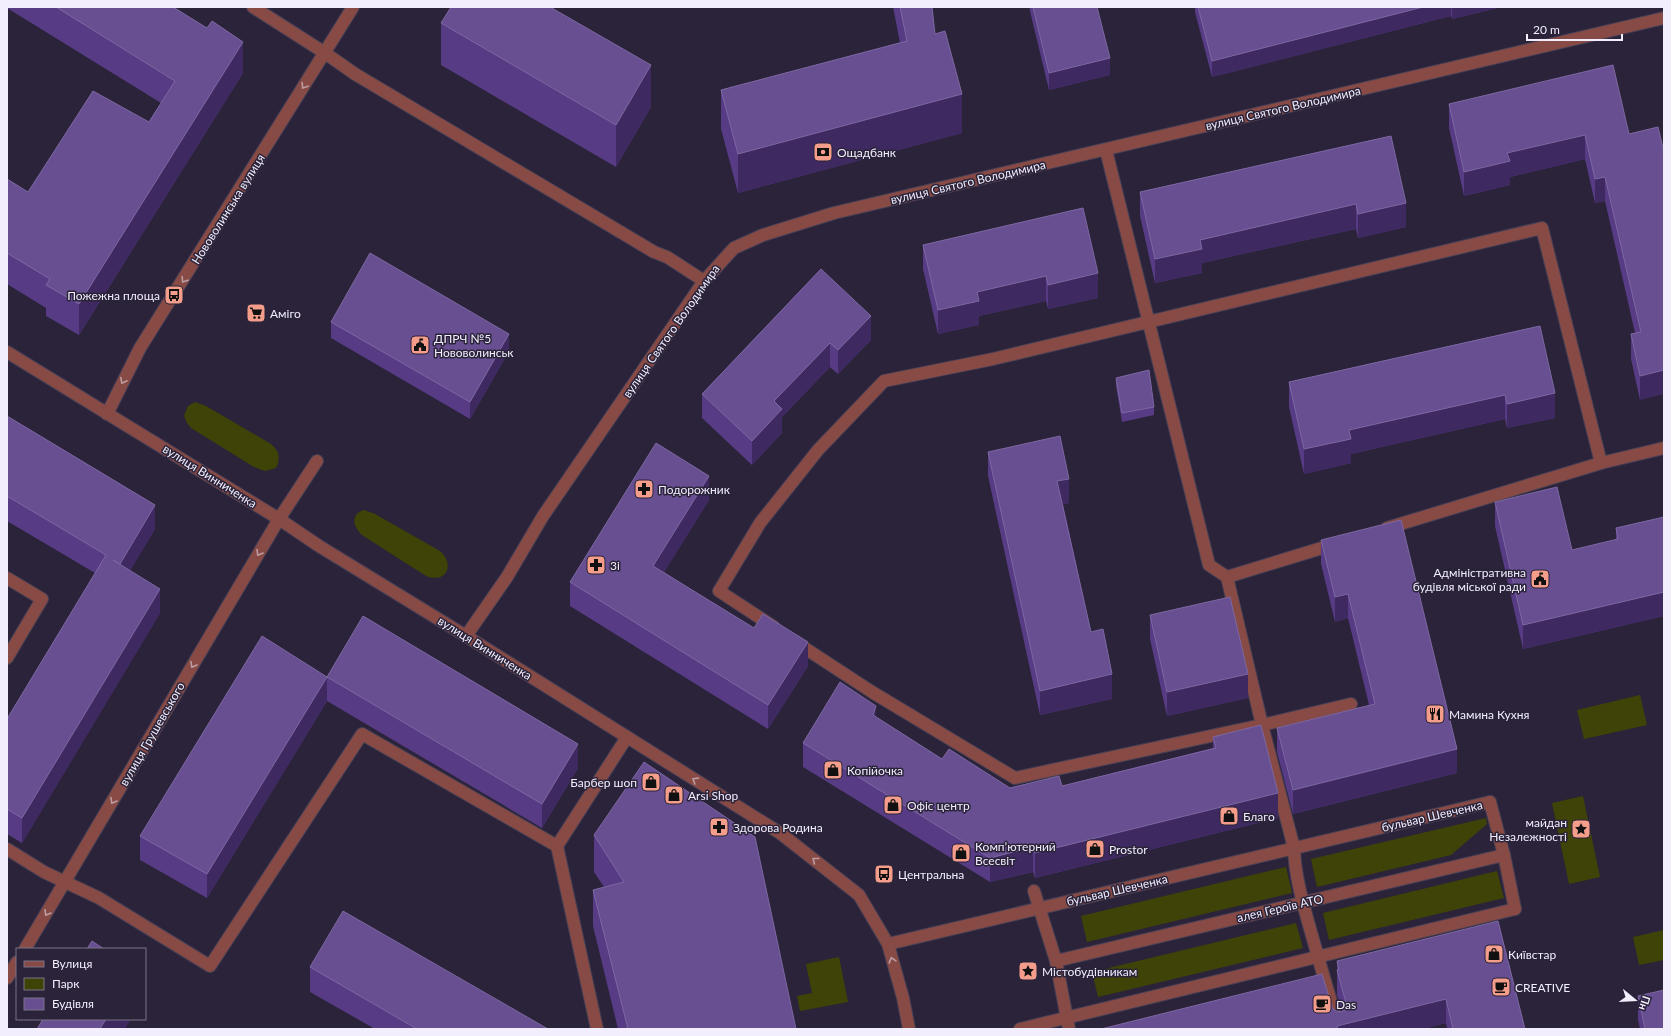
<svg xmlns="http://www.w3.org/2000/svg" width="1671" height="1036" font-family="Lato,sans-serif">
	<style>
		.green { fill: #404307 }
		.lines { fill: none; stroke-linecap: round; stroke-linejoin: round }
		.pedestrian-casing { stroke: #463f55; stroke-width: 14 }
		.minor-casing { stroke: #463f55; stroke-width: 14 }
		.tertiary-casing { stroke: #463f55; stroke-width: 14 }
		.pedestrian { stroke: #874a45; stroke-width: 12 }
		.minor { stroke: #874a45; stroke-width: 12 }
		.tertiary { stroke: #874a45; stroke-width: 12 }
		.wall { fill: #573b84 }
		.shaded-wall { fill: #3e2a61 }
		.building { fill: #674f91; stroke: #7d68a2 }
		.oneway { stroke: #bc9ca2 }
		.labels { text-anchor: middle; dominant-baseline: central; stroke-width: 3; stroke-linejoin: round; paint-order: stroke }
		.street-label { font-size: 12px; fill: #f2eefe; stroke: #2a2339 }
		.poi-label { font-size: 12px; fill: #f2eefe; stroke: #2a2339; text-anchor: start }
	</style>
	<rect width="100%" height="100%" fill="#2a2339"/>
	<!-- green -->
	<g class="green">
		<path d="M195,402L206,406L271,444C279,451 281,458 276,468L265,471L254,467L191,428L187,423L184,416L188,406Z"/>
		<path d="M364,510L375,514L440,551C455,564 447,584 426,576L362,535C353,527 350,514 364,510Z"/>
		<polygon points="1640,695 1647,725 1584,739 1577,710"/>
		<polygon points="1583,796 1600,877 1569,884 1552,803"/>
		<polygon points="1486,818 1487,824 1451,855 1317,887 1311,859"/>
		<polygon points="1286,867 1292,893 1087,942 1081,916"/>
		<polygon points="1497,871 1504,898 1329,940 1323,913"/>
		<polygon points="1296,923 1303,948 1098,997 1092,972"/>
		<polygon points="1664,930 1664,960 1639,965 1633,937"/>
		<polygon points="839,957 848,1002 800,1011 797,996 812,993 806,964"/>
	</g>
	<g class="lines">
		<defs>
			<g id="pedestrian">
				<path d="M1294,848C1295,884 1309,923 1318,957"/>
				<polyline points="1034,891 1056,961 1069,1029"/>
				<polyline points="888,944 1490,802"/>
				<polyline points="1056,961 1504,855"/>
				<polyline points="1020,1029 1515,909"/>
			</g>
			<g id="minor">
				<polyline points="253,7 325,53"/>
				<polyline points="1106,150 1209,565 1227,577 1335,544"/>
				<polyline points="279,519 317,461"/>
				<polyline points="1387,528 1601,463 1664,448"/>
				<polyline points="1227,577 1262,725 1294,848"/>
				<polyline points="7,578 42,599 7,658"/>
				<polyline points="774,627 719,591 760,523 818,450 884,381 993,359 1542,228 1601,463"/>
				<polyline points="794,641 872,692 1015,778 1262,725 1351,704"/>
				<polyline points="1490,802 1504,855 1515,909"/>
				<polyline points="7,849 44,872 99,898 210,966 362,734 557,846"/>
				<polyline points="1318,957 1339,1029"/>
				<polyline points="597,1029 557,846 627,737"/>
			</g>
			<g id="tertiary">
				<polyline points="325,53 355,74 654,252 667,257 704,281"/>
				<polyline points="7,352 279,519 319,546 466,636 780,833 859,895 888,944 903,998 909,1029"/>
				<polyline points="107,414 140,348 353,7"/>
				<polyline points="466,636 507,577 543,516 704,281 734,248 763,235 834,213 1664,18"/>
				<polyline points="25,949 279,519"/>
				<polyline points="7,978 17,962"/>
			</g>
		</defs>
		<!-- pedestrian casing -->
		<use href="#pedestrian" class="pedestrian-casing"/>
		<!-- minor casing -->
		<use href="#minor" class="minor-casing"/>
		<!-- tertiary casing -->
		<use href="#tertiary" class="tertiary-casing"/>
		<!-- pedestrian -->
		<use href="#pedestrian" class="pedestrian"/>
		<!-- minor -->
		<use href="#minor" class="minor"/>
		<!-- tertiary -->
		<use href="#tertiary" class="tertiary"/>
	</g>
	<!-- wall -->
	<g class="wall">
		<polygon points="7,7 173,7 243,73 79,335 46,316 46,308 7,284 7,179 28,192 149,122 161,103 7,8"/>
		<polygon points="893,7 932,7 935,34 962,133 738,193 721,129 721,90 900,43"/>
		<polygon points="1029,7 1097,7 1110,75 1049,90"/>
		<polygon points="1195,7 1502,7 1452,19 1451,16 1212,77 1195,12"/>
		<polygon points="441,23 651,107 616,167 441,65"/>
		<polygon points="1449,104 1629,134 1658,127 1640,400 1631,359 1631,334 1635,333 1605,201 1595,203 1585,159 1510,177 1510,185 1464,196 1449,128"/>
		<polygon points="1391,136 1406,227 1358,238 1356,229 1202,263 1202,273 1155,283 1140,216 1140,192"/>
		<polygon points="1083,208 1098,298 1048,309 1046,301 979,316 979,325 938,334 923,269 923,245"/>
		<polygon points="821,269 871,340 838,374 830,367 782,417 782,433 752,465 702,418 702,394"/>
		<polygon points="331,322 509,351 470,419 331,338"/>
		<polygon points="1540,326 1555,418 1507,428 1505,419 1351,454 1351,463 1304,474 1289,407 1289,382"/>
		<polygon points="1116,378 1154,407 1154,415 1122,422 1116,386"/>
		<polygon points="7,416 155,529 130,570 160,613 22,843 7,834 7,719 95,573 7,521"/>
		<polygon points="988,452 1069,503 1063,504 1091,632 1112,699 1040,715 988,476"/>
		<polygon points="709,500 664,572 808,666 768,729 570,606 570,582"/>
		<polygon points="1495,502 1572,550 1616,540 1616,528 1664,517 1664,616 1523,649 1495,526"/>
		<polygon points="1321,540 1457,773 1293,814 1277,752 1277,728 1369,705 1348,618 1335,622 1321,564"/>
		<polygon points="1150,615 1248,698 1167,716 1150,639"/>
		<polygon points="327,677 578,768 542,828 327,701 207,898 140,860 140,836"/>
		<polygon points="876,717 942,759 1010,788 1062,786 1213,748 1213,737 1278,818 1035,878 1033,872 990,882 803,767 803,743"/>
		<polygon points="594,835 796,1029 618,1029 593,926 593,890 604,887 594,872"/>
		<polygon points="1337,961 1525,1029 1447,1029 1446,1023 1423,1029 1101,1029 1332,1007 1334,1010 1341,1012 1342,1011 1337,995"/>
		<polygon points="310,967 548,1029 375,1029 310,992"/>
		<polygon points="1638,996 1664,1029 1640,1029 1638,1020"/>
	</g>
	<!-- shaded-wall -->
	<g class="shaded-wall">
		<polygon points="1423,7 1451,7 1451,16 1212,77 1212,61"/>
		<polygon points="1452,7 1502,7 1452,19"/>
		<polygon points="243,42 243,73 79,335 79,304"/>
		<polygon points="1110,58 1110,75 1049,90 1049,73"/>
		<polygon points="651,65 651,107 616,167 616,125"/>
		<polygon points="962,94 962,133 738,193 738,154"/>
		<polygon points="1585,135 1585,159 1510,177 1510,185 1464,196 1464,172 1507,153"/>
		<polygon points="1605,177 1605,201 1595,203 1595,179"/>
		<polygon points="1406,203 1406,227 1358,238 1358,214"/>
		<polygon points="1356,204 1356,229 1202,263 1202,273 1155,283 1155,259 1200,240"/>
		<polygon points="1098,273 1098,298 1048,309 1048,285"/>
		<polygon points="1046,276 1046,301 979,316 979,325 938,334 938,310 977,292"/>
		<polygon points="871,316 871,340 838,374 838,350"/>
		<polygon points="509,334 509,351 470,419 470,402"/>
		<polygon points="830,343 830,367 782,417 782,433 752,465 752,441 774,401"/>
		<polygon points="1664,370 1664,394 1640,400 1640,376"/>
		<polygon points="1555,393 1555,418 1507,428 1507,404"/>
		<polygon points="1505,395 1505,419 1351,454 1351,463 1304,474 1304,449 1349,430"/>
		<polygon points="709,476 709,500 653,590 653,566"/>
		<polygon points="1069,479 1069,503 1057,506 1057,481"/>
		<polygon points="155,505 155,529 120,588 120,564"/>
		<polygon points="160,589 160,613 22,843 22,818"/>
		<polygon points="1664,592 1664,616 1523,649 1523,625"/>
		<polygon points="1348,594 1348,618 1335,622 1335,597"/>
		<polygon points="808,642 808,666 768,729 768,705"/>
		<polygon points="1112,674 1112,699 1040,715 1040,691"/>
		<polygon points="1248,674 1248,698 1167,716 1167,692"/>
		<polygon points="327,677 327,701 207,898 207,874"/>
		<polygon points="876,706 876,730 873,715"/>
		<polygon points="578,744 578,768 542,828 542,804"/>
		<polygon points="1457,749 1457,773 1293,814 1293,790"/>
		<polygon points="1278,793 1278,818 1035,878 1035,853"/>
		<polygon points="1033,847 1033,872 990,882 990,858"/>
		<polygon points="1446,999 1446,1023 1423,1029 1337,1029 1337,1026"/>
		<polygon points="106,1019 131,1019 125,1029 100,1029"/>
	</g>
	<!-- building -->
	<g class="building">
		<polygon points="56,7 173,7 207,28 212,21 243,42 79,304 46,285 50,279 7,253 7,179 28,192 93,91 149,122 175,81"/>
		<polygon points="451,7 550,7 651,65 616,125 441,23"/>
		<polygon points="900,7 932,7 935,34 945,31 962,94 738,154 721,90 907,41"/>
		<polygon points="1033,7 1097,7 1110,58 1049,73"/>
		<polygon points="1198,7 1423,7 1212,61"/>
		<polygon points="1613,65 1629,134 1658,127 1664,152 1664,370 1640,376 1631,334 1641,332 1605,177 1595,179 1585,135 1507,153 1510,161 1464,172 1449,104"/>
		<polygon points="1391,136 1406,203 1358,214 1356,204 1200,240 1202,249 1155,259 1140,192"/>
		<polygon points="1083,208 1098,273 1048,285 1046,276 977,292 979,301 938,310 923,245"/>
		<polygon points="370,253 509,334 470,402 331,322"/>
		<polygon points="821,269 871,316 838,350 830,343 774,401 782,409 752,441 702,394"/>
		<polygon points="1540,326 1555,393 1507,404 1505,395 1349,430 1351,439 1304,449 1289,382"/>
		<polygon points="1149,370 1154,407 1122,413 1116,378"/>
		<polygon points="7,416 155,505 120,564 113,560 160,589 22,818 7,809 7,719 106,555 7,496"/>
		<polygon points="1060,436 1069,479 1057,481 1091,632 1103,629 1112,674 1040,691 988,452"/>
		<polygon points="656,443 709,476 653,566 754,628 763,614 808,642 768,705 570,582"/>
		<polygon points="1557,487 1572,550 1618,539 1616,528 1664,517 1664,592 1523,625 1495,502"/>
		<polygon points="1401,520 1457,749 1293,790 1277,728 1375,704 1348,594 1335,597 1321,540"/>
		<polygon points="1230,597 1248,674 1167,692 1150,615"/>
		<polygon points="363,616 578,744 542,804 327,677"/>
		<polygon points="262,636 327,677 207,874 140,836"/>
		<polygon points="840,682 876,706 873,715 942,759 949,749 1010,788 1059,776 1062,786 1216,748 1213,737 1261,725 1278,793 1035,853 1033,847 990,858 803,743"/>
		<polygon points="644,762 755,837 796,1029 628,1029 593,890 624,882 594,835"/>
		<polygon points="343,911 548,1029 417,1029 310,967"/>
		<polygon points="1498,921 1525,1029 1453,1029 1446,999 1337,1026 1338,1029 1101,1029 1322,974 1332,1007 1334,1010 1341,1012 1345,1010 1346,1003 1337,970 1339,970 1337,961"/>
		<polygon points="92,941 104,949 87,949"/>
		<polygon points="1664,990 1664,1029 1645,1029 1638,996"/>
		<polygon points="43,1019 106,1019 100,1029 37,1029"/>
	</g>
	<!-- one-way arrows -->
	<defs><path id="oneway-chevron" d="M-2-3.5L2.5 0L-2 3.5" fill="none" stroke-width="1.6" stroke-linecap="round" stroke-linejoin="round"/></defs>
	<g class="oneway">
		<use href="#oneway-chevron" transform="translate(304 86) rotate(122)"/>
		<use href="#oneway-chevron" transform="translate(184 280) rotate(122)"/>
		<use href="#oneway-chevron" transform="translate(123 381) rotate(117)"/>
		<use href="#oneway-chevron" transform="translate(259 553) rotate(120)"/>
		<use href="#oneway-chevron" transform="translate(193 665) rotate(120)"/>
		<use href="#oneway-chevron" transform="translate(695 780) rotate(-148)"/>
		<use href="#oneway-chevron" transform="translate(113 801) rotate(120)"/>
		<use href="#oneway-chevron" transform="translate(815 860) rotate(-142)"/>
		<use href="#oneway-chevron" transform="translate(47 913) rotate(121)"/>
		<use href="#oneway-chevron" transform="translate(892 960) rotate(-106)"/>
	</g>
	<!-- icons -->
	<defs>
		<symbol id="bank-square" viewBox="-11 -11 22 22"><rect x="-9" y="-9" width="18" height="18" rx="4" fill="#f49d8b" stroke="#2a2339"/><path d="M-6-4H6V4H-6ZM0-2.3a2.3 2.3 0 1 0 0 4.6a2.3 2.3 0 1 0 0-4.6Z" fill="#111"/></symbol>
		<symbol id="bus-square" viewBox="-11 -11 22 22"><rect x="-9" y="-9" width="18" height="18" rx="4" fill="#f49d8b" stroke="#2a2339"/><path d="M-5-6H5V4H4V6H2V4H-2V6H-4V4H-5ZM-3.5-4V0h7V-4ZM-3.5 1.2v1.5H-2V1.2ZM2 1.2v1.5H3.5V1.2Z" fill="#111"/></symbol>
		<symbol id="supermarket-square" viewBox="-11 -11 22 22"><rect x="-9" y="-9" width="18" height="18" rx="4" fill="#f49d8b" stroke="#2a2339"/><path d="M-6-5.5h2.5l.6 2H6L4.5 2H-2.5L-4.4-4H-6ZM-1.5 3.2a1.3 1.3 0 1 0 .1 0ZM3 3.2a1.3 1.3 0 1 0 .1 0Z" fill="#111"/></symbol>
		<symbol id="civic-square" viewBox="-11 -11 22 22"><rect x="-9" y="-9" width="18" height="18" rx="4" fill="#f49d8b" stroke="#2a2339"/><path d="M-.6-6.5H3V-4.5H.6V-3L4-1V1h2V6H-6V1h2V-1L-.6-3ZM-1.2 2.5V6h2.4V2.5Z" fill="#111"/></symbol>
		<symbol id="pharmacy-square" viewBox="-11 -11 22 22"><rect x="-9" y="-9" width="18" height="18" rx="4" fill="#f49d8b" stroke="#2a2339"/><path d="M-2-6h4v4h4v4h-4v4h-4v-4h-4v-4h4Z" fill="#111"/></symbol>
		<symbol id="restaurant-square" viewBox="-11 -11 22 22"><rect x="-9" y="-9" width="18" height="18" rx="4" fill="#f49d8b" stroke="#2a2339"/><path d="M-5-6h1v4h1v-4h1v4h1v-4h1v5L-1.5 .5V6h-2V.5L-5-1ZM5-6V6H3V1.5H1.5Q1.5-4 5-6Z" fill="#111"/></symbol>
		<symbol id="shop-square" viewBox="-11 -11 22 22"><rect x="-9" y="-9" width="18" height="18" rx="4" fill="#f49d8b" stroke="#2a2339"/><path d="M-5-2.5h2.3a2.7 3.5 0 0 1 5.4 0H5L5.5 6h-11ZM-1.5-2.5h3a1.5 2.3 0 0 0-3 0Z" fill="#111"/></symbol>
		<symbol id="sight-square" viewBox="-11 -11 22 22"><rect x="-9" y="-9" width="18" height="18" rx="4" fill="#f49d8b" stroke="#2a2339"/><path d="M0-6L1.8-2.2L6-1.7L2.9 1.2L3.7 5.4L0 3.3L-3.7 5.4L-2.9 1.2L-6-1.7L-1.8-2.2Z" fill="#111"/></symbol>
		<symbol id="cafe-square" viewBox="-11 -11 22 22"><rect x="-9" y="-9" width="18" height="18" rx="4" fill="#f49d8b" stroke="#2a2339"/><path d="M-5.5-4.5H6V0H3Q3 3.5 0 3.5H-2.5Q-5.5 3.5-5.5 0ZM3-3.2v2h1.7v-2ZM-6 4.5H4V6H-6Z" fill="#111"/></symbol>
	</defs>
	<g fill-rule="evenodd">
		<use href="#bank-square" x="812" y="141" width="22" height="22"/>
		<use href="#bus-square" x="163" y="284" width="22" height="22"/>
		<use href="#supermarket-square" x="245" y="302" width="22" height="22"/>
		<use href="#civic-square" x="409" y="334" width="22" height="22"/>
		<use href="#pharmacy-square" x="633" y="478" width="22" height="22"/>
		<use href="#pharmacy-square" x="585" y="554" width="22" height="22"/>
		<use href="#civic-square" x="1529" y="568" width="22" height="22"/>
		<use href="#restaurant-square" x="1424" y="703" width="22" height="22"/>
		<use href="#shop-square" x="822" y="759" width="22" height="22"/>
		<use href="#shop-square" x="640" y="771" width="22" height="22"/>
		<use href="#shop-square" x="663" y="784" width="22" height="22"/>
		<use href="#shop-square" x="882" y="794" width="22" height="22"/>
		<use href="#shop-square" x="1218" y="805" width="22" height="22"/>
		<use href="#pharmacy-square" x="708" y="816" width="22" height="22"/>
		<use href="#sight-square" x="1570" y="818" width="22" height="22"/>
		<use href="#shop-square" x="1084" y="838" width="22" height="22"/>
		<use href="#shop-square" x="950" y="842" width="22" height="22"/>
		<use href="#bus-square" x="873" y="863" width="22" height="22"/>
		<use href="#shop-square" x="1483" y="943" width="22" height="22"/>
		<use href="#sight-square" x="1017" y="960" width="22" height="22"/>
		<use href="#cafe-square" x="1490" y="976" width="22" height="22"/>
		<use href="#cafe-square" x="1311" y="993" width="22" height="22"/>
	</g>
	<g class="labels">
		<!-- street labels -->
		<g class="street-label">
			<text transform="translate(1283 108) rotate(-13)">вулиця Святого Володимира</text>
			<text transform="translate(968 182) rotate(-13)">вулиця Святого Володимира</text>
			<text transform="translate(228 209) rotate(-58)">Нововолинська вулиця</text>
			<text transform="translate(671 331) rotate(-55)">вулиця Святого Володимира</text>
			<text transform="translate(210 476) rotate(32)">вулиця Винниченка</text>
			<text transform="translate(485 648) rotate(32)">вулиця Винниченка</text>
			<text transform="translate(152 734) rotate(-60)">вулиця Грушевського</text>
			<text transform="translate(1432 816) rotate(-13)">бульвар Шевченка</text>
			<text transform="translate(1117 890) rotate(-13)">бульвар Шевченка</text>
			<text transform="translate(1280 908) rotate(-13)">алея Героїв АТО</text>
		</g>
		<!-- poi labels -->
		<g class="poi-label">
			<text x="837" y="152">Ощадбанк</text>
			<text x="160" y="295" text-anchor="end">Пожежна площа</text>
			<text x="270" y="313">Аміго</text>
			<text x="434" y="338">ДПРЧ №5<tspan x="434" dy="14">Нововолинськ</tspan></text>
			<text x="658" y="489">Подорожник</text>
			<text x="610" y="565">3і</text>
			<text x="1526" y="572" text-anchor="end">Адміністративна<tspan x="1526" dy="14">будівля міської ради</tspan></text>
			<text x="1449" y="714">Мамина Кухня</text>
			<text x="847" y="770">Копійочка</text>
			<text x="637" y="782" text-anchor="end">Барбер шоп</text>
			<text x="688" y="795">Arsi Shop</text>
			<text x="907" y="805">Офіс центр</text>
			<text x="1243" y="816">Благо</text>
			<text x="1567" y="822" text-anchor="end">майдан<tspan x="1567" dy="14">Незалежності</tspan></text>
			<text x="733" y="827">Здорова Родина</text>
			<text x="975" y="846">Компʼютерний<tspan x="975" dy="14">Всесвіт</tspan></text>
			<text x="1109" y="849">Prostor</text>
			<text x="898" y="874">Центральна</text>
			<text x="1508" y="954">Київстар</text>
			<text x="1042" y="971">Містобудівникам</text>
			<text x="1515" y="987">CREATIVE</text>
			<text x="1336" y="1004">Das</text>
		</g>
	</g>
	<!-- border -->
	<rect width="1671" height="1036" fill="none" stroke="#f2eefe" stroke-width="16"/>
	<!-- legend -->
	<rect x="16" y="948" width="130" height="72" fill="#2a2339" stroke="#7a7488"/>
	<rect x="24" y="961" width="20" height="6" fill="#874a45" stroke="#7a7488"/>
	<text x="52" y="968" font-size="12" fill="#f2eefe">Вулиця</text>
	<rect x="24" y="978" width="20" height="12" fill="#404307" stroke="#7a7488"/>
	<text x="52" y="988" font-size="12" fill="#f2eefe">Парк</text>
	<rect x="24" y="998" width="20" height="12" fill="#674f91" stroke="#7a7488"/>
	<text x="52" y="1008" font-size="12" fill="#f2eefe">Будівля</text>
	<!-- north arrow -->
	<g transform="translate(1635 1000) rotate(108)" stroke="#2a2339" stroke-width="3" paint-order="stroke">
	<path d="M0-3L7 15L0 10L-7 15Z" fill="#f2eefe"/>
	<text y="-6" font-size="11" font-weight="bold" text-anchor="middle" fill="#f2eefe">Пн</text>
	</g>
	<!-- scale -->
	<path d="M1527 34v6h95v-6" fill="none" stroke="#f2eefe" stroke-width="2"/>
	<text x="1533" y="34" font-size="12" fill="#f2eefe" stroke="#2a2339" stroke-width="3" paint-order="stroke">20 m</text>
</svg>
